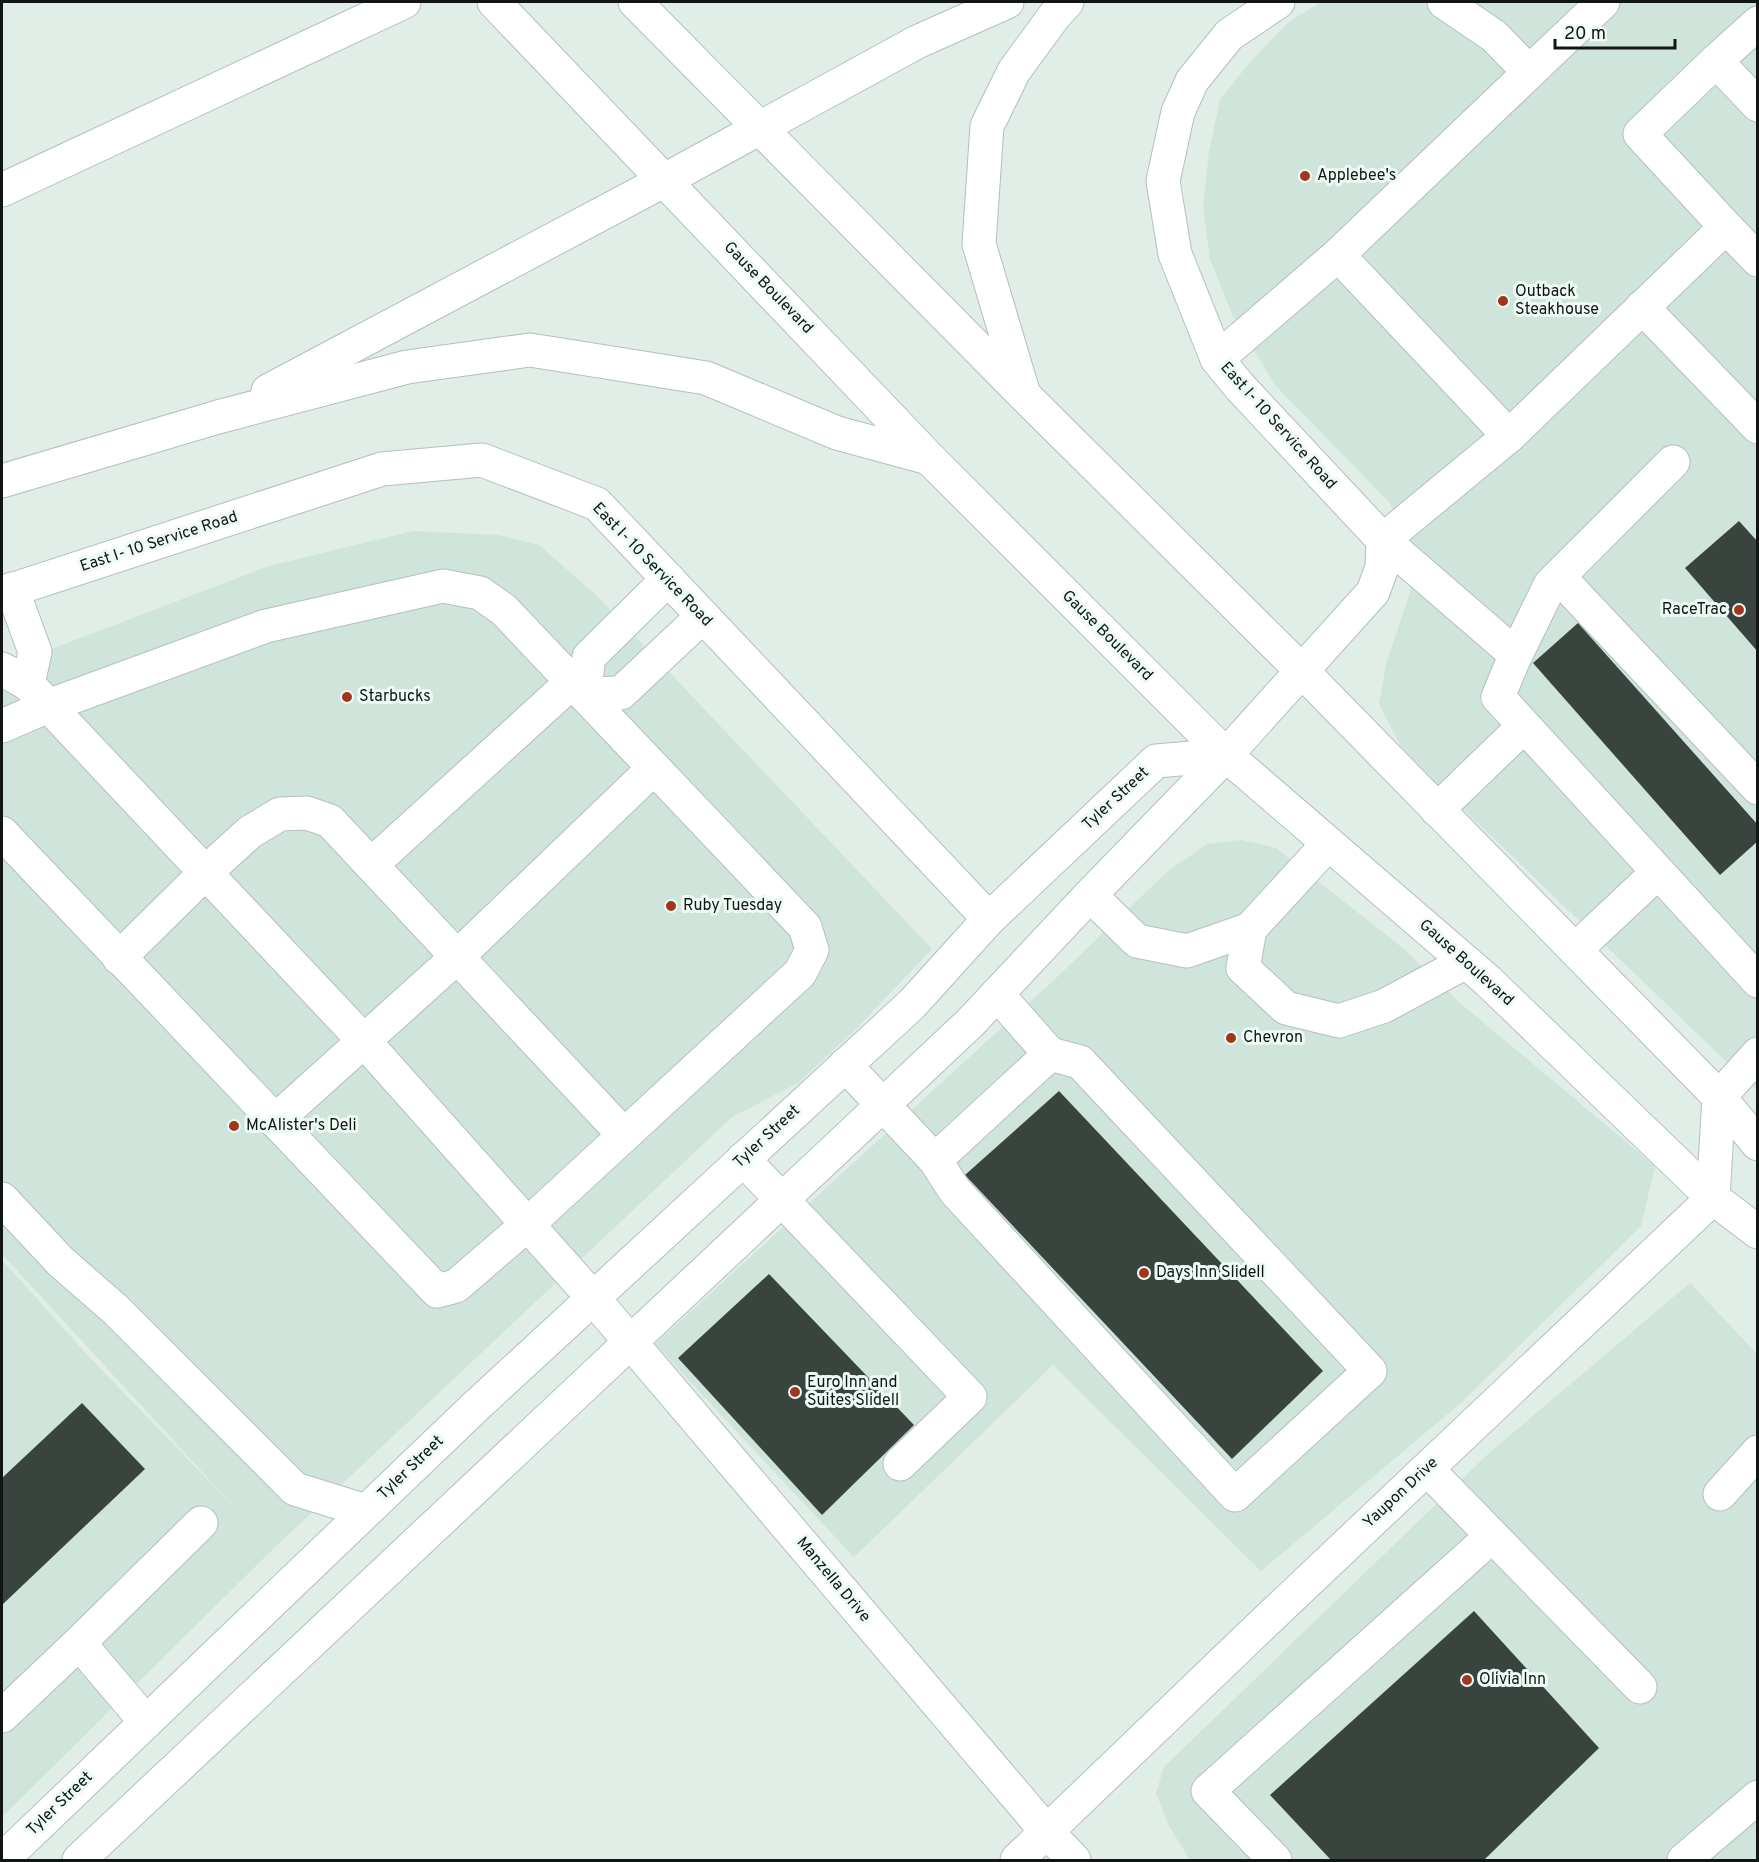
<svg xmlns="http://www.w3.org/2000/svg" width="1759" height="1862" font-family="Overpass,sans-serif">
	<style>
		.built { fill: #cfe4da }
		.building { fill: #3a443f }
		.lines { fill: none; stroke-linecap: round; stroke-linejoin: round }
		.minor-casing { stroke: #b4c0ba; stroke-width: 35 }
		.major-casing { stroke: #b4c0ba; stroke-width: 35 }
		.highway-casing { stroke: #b4c0ba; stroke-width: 35 }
		.minor { stroke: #fff; stroke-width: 33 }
		.major { stroke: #fff; stroke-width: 33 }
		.highway { stroke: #fff; stroke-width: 33 }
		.poi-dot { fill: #9f371c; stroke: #eefbf5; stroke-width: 2 }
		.labels { text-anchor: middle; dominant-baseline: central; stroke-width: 6; stroke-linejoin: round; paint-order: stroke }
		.poi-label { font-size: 16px; fill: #111513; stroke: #eefbf5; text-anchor: start }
		.street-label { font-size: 16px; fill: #111513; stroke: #eefbf5 }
	</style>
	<rect width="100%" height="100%" fill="#e1ede7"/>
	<!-- built -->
	<g class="built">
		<polygon points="1321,2 1757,2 1757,1091 1434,781 1401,746 1379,704 1386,664 1408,599 1418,552 1388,501 1276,386 1233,316 1210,259 1203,206 1209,151 1220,100 1250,62 1289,22"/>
		<polygon points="413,531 499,535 539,545 595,594 932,949 852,1033 798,1083 732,1117 273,1549 2,1817 2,1260 92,1360 241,1514 2,1254 2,668 269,566"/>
		<polygon points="1241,840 1276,848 1404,949 1461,1004 1655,1166 1641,1226 1462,1402 1261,1571 1053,1365 854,1557 655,1344 1054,980 1167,872 1207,844"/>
		<polygon points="1690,1283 1757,1354 1757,1860 1190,1860 1168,1824 1156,1793 1164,1767 1488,1454"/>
	</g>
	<!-- building -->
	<g class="building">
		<polygon points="1739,521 1758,542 1758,652 1685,568"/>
		<polygon points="1578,623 1758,825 1758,841 1720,875 1533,663"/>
		<polygon points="1059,1091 1323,1371 1232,1459 965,1175"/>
		<polygon points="769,1274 914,1425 822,1515 678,1358"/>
		<polygon points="82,1403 145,1469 2,1605 2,1478"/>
		<polygon points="1474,1611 1599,1748 1484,1860 1331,1860 1270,1795"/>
	</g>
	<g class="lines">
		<defs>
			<g id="minor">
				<polyline points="1444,2 1494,36 1529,72"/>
				<polyline points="1716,61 1758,23"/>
				<polyline points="1726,227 1758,260"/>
				<polyline points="1338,255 1509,436 1726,227 1640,134 1716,61 1758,105"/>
				<polyline points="1642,307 1758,427"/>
				<polyline points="1217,359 1338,255 1603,2"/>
				<polyline points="1509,436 1383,540 1516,655"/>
				<polyline points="1673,462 1550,585 1513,661 1498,697 1758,981"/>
				<polyline points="1559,577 1758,788"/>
				<polyline points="668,579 589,657 584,694 621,693 703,616"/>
				<polyline points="2,593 382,469 482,460 597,504 989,919"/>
				<polyline points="2,669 28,684 35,652 12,589"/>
				<polyline points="28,684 364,1041 593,1298 1047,1832 1074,1860"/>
				<polyline points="2,726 48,706 266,626 443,586 480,593 504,610 805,927 812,950 800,973 528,1224 456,1286 437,1291 2,833"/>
				<polyline points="1437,810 1524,726"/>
				<polyline points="1328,844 1250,929 1243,968 1286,1008 1339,1021 1384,1006 1466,962"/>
				<polyline points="371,865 572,682"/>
				<polyline points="1090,895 1137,941 1187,951 1250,929"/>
				<polyline points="1575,950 1658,872"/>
				<polyline points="119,958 205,873 250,832 280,814 307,813 330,821 624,1135"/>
				<polyline points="997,994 1050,1054"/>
				<polyline points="845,1065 935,1160 955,1191 1235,1495 1370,1371 1080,1062 1050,1054 935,1160"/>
				<polyline points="275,1121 457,957 654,768"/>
				<polyline points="743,1159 970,1397 900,1464"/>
				<polyline points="2,1199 61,1262 116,1310 295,1489 366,1511"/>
				<polyline points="1427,1469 1640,1687"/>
				<polyline points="1720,1494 1758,1452"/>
				<polyline points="2,1716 79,1643"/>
				<polyline points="146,1722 79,1643 201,1523"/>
				<polyline points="2,1860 474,1408 912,1004 989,919 1156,761 1226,755"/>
				<polyline points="79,1860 970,1023 1090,895 1226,755 1373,592 1382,567 1383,540 1240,387 1217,359 1175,254 1163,181 1178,112 1192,81 1229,35 1278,2"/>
				<polyline points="1017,1860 1265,1622 1713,1198 1719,1097 1758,1054"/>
				<polyline points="1275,1860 1208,1791 1492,1536"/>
				<polyline points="1684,1860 1758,1797"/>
			</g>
			<g id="major">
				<polyline points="494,2 929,458 1226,755 1488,981 1713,1198 1758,1232"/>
				<polyline points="635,2 1024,395 1302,671 1719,1097 1758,1144"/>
			</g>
			<g id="highway">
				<polyline points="2,190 404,2"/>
				<polyline points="268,391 665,180 917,42 1007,2"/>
				<polyline points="1024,395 979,244 987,126 1014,71 1055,15 1067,2"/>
				<polyline points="2,481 218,417 407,367 530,350 706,378 837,433 929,458"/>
			</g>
		</defs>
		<!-- minor casing -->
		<use href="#minor" class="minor-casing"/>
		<!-- major casing -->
		<use href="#major" class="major-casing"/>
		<!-- highway casing -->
		<use href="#highway" class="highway-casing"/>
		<!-- minor -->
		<use href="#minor" class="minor"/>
		<!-- major -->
		<use href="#major" class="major"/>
		<!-- highway -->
		<use href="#highway" class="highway"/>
	</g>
	<!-- markers -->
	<g class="poi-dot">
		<circle cx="1305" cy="176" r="6"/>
		<circle cx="1503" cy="301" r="6"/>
		<circle cx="1739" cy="610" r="6"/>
		<circle cx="347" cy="697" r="6"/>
		<circle cx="671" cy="906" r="6"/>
		<circle cx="1231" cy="1038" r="6"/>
		<circle cx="234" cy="1126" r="6"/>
		<circle cx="1144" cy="1273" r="6"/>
		<circle cx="795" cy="1392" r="6"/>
		<circle cx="1467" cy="1680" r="6"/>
	</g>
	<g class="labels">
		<!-- poi labels -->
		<g class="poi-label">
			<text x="1317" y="176">Applebee's</text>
			<text x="1515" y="292">Outback<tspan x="1515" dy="18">Steakhouse</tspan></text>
			<text x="1727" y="610" text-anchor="end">RaceTrac</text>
			<text x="359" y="697">Starbucks</text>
			<text x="683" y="906">Ruby Tuesday</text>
			<text x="1243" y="1038">Chevron</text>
			<text x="246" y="1126">McAlister's Deli</text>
			<text x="1156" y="1273">Days Inn Slidell</text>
			<text x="807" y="1383">Euro Inn and<tspan x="807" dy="18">Suites Slidell</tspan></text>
			<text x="1479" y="1680">Olivia Inn</text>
		</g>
		<!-- street labels -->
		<g class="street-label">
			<text transform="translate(768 288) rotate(46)">Gause Boulevard</text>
			<text transform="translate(1278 426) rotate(48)">East I- 10 Service Road</text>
			<text transform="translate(159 542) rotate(-18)">East I- 10 Service Road</text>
			<text transform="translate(652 565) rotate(46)">East I- 10 Service Road</text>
			<text transform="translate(1107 636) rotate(45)">Gause Boulevard</text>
			<text transform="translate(1116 799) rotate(-43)">Tyler Street</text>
			<text transform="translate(1466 963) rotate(42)">Gause Boulevard</text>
			<text transform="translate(767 1137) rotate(-43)">Tyler Street</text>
			<text transform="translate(411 1468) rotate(-44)">Tyler Street</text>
			<text transform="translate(1401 1493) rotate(-43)">Yaupon Drive</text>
			<text transform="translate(833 1580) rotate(50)">Manzella Drive</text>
			<text transform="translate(60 1804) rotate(-44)">Tyler Street</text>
		</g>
	</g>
	<!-- border -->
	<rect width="1759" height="1862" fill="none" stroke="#111513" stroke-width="6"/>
	<!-- scale -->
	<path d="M1555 39v9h120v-9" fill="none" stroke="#111513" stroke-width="3"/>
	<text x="1564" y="39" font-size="18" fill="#111513" stroke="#eefbf5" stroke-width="4.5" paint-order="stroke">20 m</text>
</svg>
